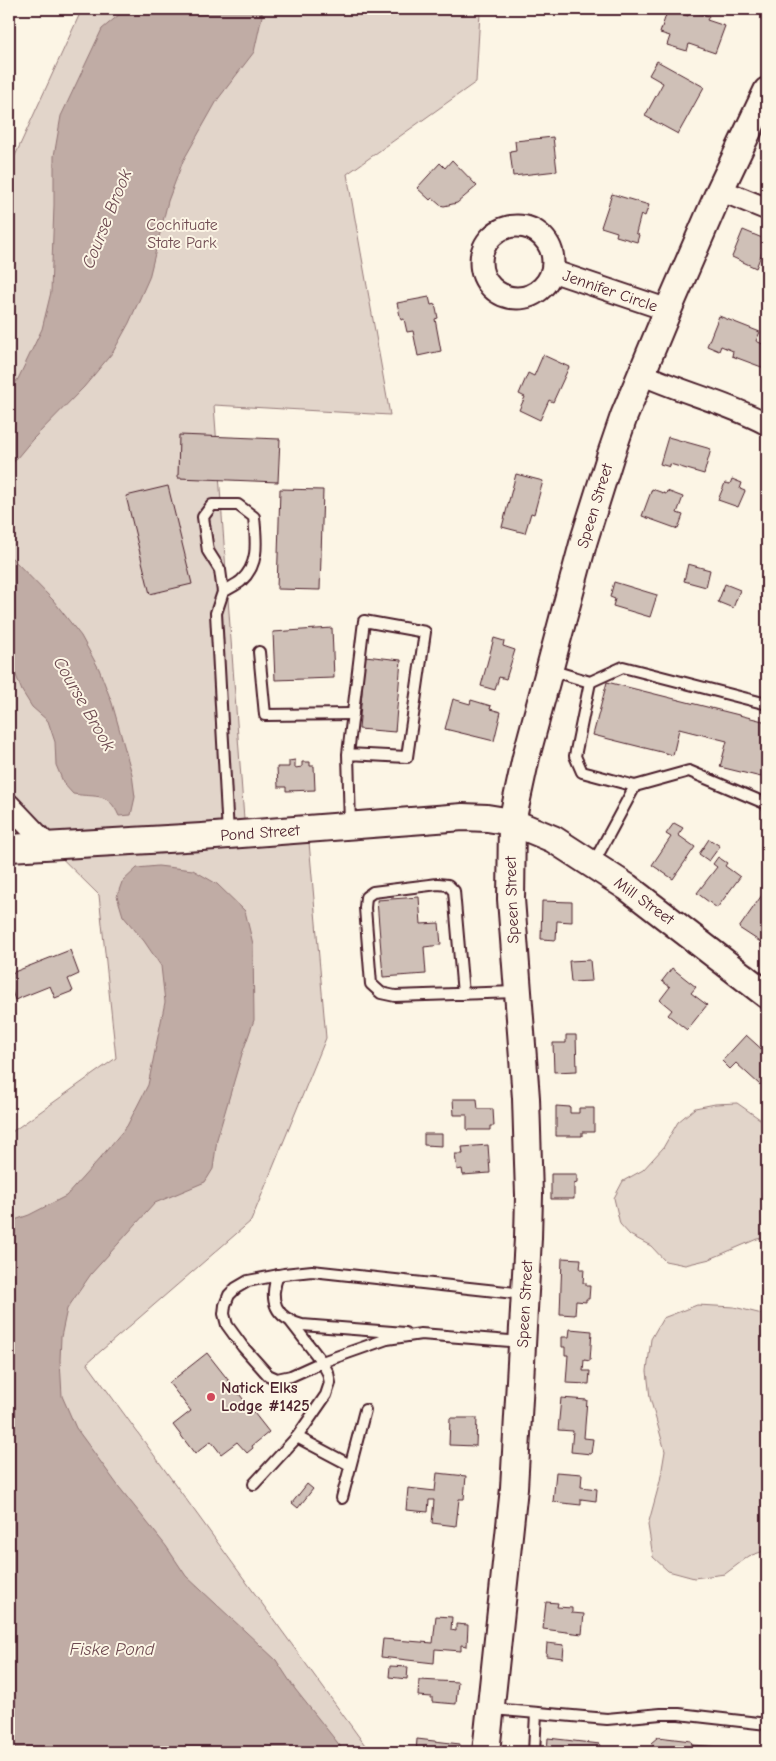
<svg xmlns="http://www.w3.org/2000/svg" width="776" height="1761" font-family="'Comic Neue',sans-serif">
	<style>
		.green { fill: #e2d5ca; stroke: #967a7a }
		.water { fill: #c0aca5; stroke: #917474 }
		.building { fill: #cfc0b7; stroke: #4a1f2b }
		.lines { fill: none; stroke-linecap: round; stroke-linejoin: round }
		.service-casing { stroke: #4a1f2b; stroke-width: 14 }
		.minor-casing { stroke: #4a1f2b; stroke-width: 25 }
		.tertiary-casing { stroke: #4a1f2b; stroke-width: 30 }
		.service { stroke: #fcf5e5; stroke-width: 10 }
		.minor { stroke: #fcf5e5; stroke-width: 21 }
		.tertiary { stroke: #fcf5e5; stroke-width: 26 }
		.poi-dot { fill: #d1495b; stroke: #fcf5e5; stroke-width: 2 }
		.labels { text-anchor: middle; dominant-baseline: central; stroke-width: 4; stroke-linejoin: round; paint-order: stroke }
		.park-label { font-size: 16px; fill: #704c53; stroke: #fcf5e5 }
		.street-label { font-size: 16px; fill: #4a1f2b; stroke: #fcf5e5 }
		.poi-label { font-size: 16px; font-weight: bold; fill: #4a1f2b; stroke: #fcf5e5; text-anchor: start }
		.water-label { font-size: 18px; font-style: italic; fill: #6d4950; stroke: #fcf5e5 }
	</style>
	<rect width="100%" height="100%" fill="#fcf5e5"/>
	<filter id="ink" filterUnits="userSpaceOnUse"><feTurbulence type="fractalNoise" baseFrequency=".02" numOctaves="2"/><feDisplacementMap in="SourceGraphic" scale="10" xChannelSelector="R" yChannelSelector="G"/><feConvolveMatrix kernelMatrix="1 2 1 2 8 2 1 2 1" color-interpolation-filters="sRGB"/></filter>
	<g filter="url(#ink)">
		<!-- green -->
		<g class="green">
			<polygon points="82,9 474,9 480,13 476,82 347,174 390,415 214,405 246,847 309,842 326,1038 251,1221 87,1363 370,1752 9,1752 9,1134 116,1058 99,895 19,816 9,773 9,169"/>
			<polygon points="737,1103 767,1124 767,1237 757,1239 710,1259 685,1265 665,1261 651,1246 630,1235 620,1224 614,1198 623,1181 643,1170 663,1148 678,1122 695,1108 715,1104"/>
			<polygon points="697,1305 734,1307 766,1315 767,1317 767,1550 749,1556 725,1574 694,1578 668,1571 653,1557 648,1525 660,1481 665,1451 650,1398 647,1371 651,1339 663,1318"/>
		</g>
		<!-- water -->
		<g class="water">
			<polygon points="126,9 262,9 262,16 254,52 218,99 183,161 168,201 149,278 129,323 113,352 84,387 32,440 12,464 9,476 9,390 18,379 42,329 51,292 54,205 54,156 61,116 102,29"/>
			<path d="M9,555L53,600L81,636L99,669L112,703L132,774L135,797L131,815L119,816C108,791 97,798 73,794L64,784L56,765L55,742L48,721L32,707L22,691L9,657Z"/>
			<polygon points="158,866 193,870 217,884 245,911 253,944 254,1020 242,1054 217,1139 213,1169 205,1182 155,1203 91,1274 67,1309 61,1337 60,1360 62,1396 76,1428 119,1487 166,1546 186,1576 276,1660 295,1689 345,1752 9,1752 9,1222 29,1215 66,1196 101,1157 127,1126 148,1085 165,1002 161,966 144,941 123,916 117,896 122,882 137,868"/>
		</g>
		<!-- building -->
		<g class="building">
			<polygon points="668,9 688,16 690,10 709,16 707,20 725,26 715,53 689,44 687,51 667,45 670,36 660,33"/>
			<polygon points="657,61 704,87 678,134 645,116 663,83 649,75"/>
			<polygon points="553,137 557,171 513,176 510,151 516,150 515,141"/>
			<polygon points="452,160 477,186 457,203 444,206 440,205 432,198 430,200 417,188 440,163 445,168"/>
			<polygon points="612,194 649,205 645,216 641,214 636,233 639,235 637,242 616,236 617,232 601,227"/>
			<polygon points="743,230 767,240 756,268 732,257"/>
			<polygon points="429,297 431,305 435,304 438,318 435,319 441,351 418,356 413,331 407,332 404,319 401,320 397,303"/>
			<polygon points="719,316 760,332 756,341 767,346 767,369 732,356 733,351 721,346 719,351 707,346"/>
			<polygon points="543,355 569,367 553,402 549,400 540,420 519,410 525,397 519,394 528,373 534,376"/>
			<polygon points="179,435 280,439 278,482 178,478"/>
			<polygon points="668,437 711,449 704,474 670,464 670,467 660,464"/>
			<polygon points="516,474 543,481 534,514 531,513 525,533 502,527"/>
			<polygon points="732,479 742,483 740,489 745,491 738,507 718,500 725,483 730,484"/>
			<polygon points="168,486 192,584 150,594 126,496"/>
			<polygon points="280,489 323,490 320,590 277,589"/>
			<polygon points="652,489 666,494 667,491 683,497 677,513 683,515 678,529 642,516"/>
			<polygon points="688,564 710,570 706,587 684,581"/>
			<polygon points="614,582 657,595 650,617 613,606 615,599 610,597"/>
			<polygon points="725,584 740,590 733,608 718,602"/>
			<polygon points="332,628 334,678 275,680 273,632"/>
			<polygon points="494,638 504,641 503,646 515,650 506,679 499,677 495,690 481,686"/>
			<polygon points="365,656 401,660 395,732 359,729"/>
			<polygon points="607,682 767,722 767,738 763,756 766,757 761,777 720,767 727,741 679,729 673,755 593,735"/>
			<polygon points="453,699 470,704 471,700 491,706 490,709 501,712 494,741 445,729"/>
			<polygon points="295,760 295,768 302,767 302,762 310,762 310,766 314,766 315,790 286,791 286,787 278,787 277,767 289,767 289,761"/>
			<polygon points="674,823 683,828 678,835 695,847 673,879 652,865 671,837 666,834"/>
			<polygon points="709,839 720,846 709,861 699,854"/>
			<polygon points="718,857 727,863 725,866 740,877 717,908 697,893 717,867 713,864"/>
			<polygon points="762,895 767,899 767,936 762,943 739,928"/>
			<polygon points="419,897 421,924 439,923 441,945 424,947 426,974 383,977 377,900"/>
			<polygon points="542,901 572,902 572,922 557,921 556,940 541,939"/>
			<polygon points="70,950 79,974 68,979 73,991 55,998 50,986 15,1000 9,983 9,974"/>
			<polygon points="590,960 592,981 571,982 569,961"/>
			<polygon points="672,968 696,987 691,993 707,1005 687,1030 668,1015 672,1010 660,1000 670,987 662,981"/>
			<polygon points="566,1035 576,1035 577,1071 554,1072 553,1043 566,1043"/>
			<polygon points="746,1035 767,1054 767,1077 760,1085 736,1063 730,1069 722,1061"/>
			<polygon points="453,1099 477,1099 478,1109 493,1109 494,1126 490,1126 490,1130 467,1130 467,1115 454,1115"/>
			<polygon points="556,1106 570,1107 570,1113 579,1113 579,1108 594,1108 594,1132 582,1132 582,1136 556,1136"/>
			<polygon points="424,1134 442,1134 442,1146 424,1145"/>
			<polygon points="488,1145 490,1173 463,1175 462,1169 457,1170 455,1154 463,1154 462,1147"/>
			<polygon points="551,1174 577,1174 577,1183 574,1184 574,1199 551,1199"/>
			<polygon points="562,1258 581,1259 580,1269 584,1269 583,1283 586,1283 586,1286 590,1286 589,1299 586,1299 586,1302 576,1301 575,1315 560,1314"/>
			<polygon points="570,1329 592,1331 590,1361 584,1360 583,1371 590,1371 589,1384 566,1383 568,1355 565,1355 565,1347 562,1347 562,1337 569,1337"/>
			<polygon points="207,1353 269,1432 252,1446 253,1448 247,1453 237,1442 221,1454 211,1441 195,1454 173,1425 191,1411 169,1383"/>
			<polygon points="561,1398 587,1400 584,1438 593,1439 591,1454 571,1452 573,1431 558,1430"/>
			<polygon points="450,1418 477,1418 476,1446 449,1445"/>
			<polygon points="556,1472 582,1474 581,1487 597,1489 596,1501 581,1499 581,1505 553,1502"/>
			<polygon points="437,1473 466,1476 464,1499 459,1499 456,1526 432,1523 434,1500 429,1500 428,1512 406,1510 408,1488 435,1491"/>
			<polygon points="307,1484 313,1489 298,1508 292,1503"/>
			<polygon points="546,1602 558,1603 557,1607 572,1608 572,1613 584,1614 582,1634 543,1629"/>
			<polygon points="436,1616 452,1617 451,1630 456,1631 456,1624 468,1625 467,1646 461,1645 461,1651 435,1649 434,1663 381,1657 383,1639 433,1643"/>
			<polygon points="547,1643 564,1645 563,1658 546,1656"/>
			<polygon points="390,1666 408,1667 407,1679 389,1677"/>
			<polygon points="419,1680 458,1682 456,1704 432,1702 432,1697 418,1696"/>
			<polygon points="658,1737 691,1741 692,1745 767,1750 767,1752 655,1752 655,1748 651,1743"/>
			<polygon points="548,1738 600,1744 600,1752 547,1752"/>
			<polygon points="417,1739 460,1744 459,1752 416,1752"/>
		</g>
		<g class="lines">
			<defs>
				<g id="service">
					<path d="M223,592L220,570L208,551L203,517L212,505H238L254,517C256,540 260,564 241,581C236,585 229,588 223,592L216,613L228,834"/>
					<polyline points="259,652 265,715 353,714"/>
					<polyline points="550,670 590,682 623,667 767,704"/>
					<polyline points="590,682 575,756 582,772 635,786"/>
					<polyline points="348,754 364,621 425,632 407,757 348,754 350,825"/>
					<polyline points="593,864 635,786 689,771 767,804"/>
					<polyline points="463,994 454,891 448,885 438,884 373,892 366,897 365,908 371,984 381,993 395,996 516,992"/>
					<path d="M278,1275C268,1301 276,1318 302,1325L405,1333"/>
					<polyline points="521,1342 421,1334 387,1339 322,1362 291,1376 277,1379 268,1375 243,1347 227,1325 224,1314 225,1305 229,1295 236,1288 248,1281 284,1274 312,1271 524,1294"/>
					<polyline points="297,1437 350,1465"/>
					<polyline points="254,1484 297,1437 326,1395 330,1383 328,1373 322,1362 291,1322"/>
					<polyline points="342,1498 365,1410"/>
					<polyline points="492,1709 607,1719 661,1714 679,1714 767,1724"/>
					<polyline points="534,1752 536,1713"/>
				</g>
				<g id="minor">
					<polyline points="720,190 767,209"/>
					<circle cx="517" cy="262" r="36"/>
					<polyline points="552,271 668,310"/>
					<path d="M642,374C683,393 728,403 767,424"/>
					<polyline points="9,805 47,845"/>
				</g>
				<g id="tertiary">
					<polyline points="9,848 202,837 463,817 487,818 512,822 553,839 627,887 767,995"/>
					<polyline points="486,1752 514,1488 528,1238 529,1195 526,1098 511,899 512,822 526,757 584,540 610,457 624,416 668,310 720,190 767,91"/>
				</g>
			</defs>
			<!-- service casing -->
			<use href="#service" class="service-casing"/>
			<!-- minor casing -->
			<use href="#minor" class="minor-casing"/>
			<!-- tertiary casing -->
			<use href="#tertiary" class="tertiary-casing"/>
			<!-- service -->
			<use href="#service" class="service"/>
			<!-- minor -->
			<use href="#minor" class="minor"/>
			<!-- tertiary -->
			<use href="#tertiary" class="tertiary"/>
		</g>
	</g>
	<!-- markers -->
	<circle class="poi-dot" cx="211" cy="1397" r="5"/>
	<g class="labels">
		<!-- park labels -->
		<g class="park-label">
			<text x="182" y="225">Cochituate<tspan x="182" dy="18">State Park</tspan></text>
		</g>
		<!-- street labels -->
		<g class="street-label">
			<text transform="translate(610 291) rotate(19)">Jennifer Circle</text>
			<text transform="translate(595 506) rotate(-73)">Speen Street</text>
			<text transform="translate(260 833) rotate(-4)">Pond Street</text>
			<text transform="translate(512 900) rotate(-92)">Speen Street</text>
			<text transform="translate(644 901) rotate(36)">Mill Street</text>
			<text transform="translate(525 1304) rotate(-87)">Speen Street</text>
		</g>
		<!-- poi labels -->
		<g class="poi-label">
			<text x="221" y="1388">Natick Elks<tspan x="221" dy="18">Lodge #1425</tspan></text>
		</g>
		<!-- water labels -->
		<g class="water-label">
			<text transform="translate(107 219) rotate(-68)">Course Brook</text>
			<text transform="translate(84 704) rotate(60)">Course Brook</text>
			<text x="112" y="1649">Fiske Pond</text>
		</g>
	</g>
	<!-- margin -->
	<rect width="776" height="1761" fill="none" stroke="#fcf5e5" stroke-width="30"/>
	<rect x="15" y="15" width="746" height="1731" fill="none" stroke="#4a1f2b" stroke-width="2" filter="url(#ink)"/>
</svg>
